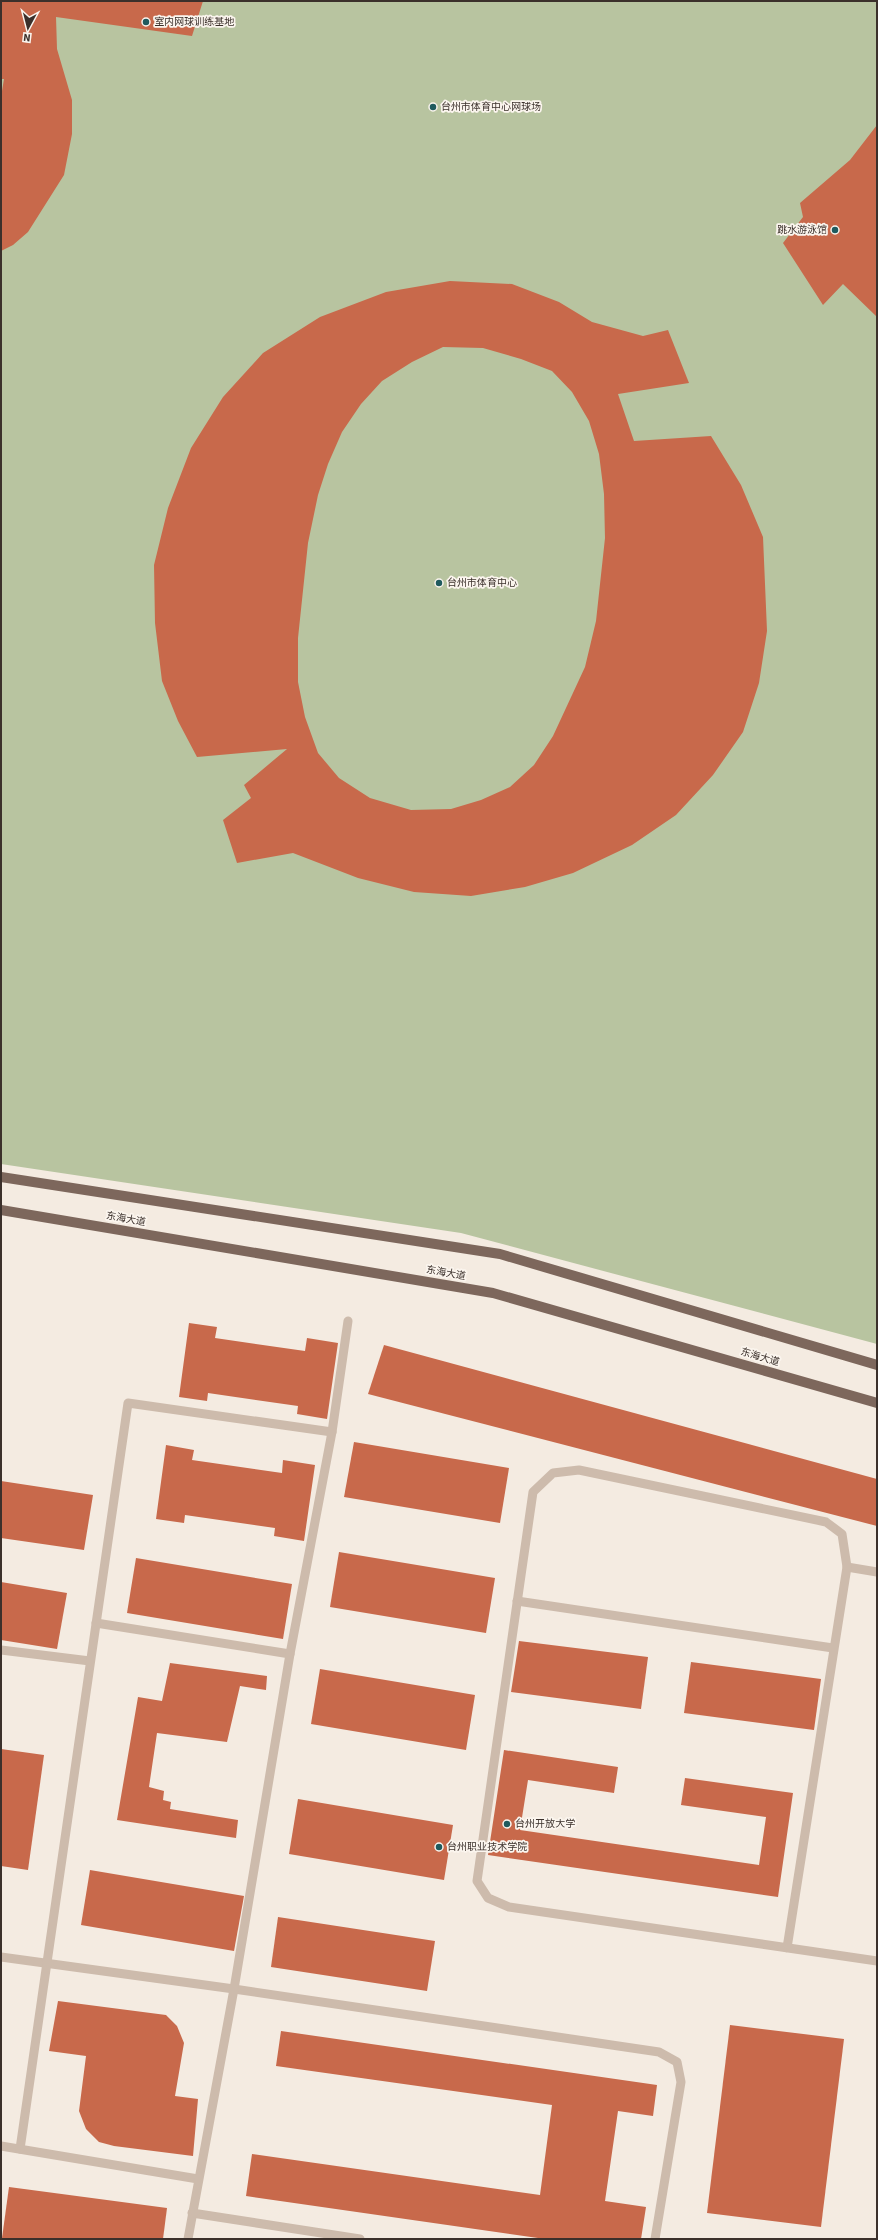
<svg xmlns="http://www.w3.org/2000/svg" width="878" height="2240" font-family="'Source Sans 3','Noto Sans SC',sans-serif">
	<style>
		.green { fill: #b8c4a0 }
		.building { fill: #c8694b; fill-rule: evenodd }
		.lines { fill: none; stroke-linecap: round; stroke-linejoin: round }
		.lane { stroke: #cdbbac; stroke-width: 9 }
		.primary { stroke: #7d675c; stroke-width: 10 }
		.poi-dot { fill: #1f5a5e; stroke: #fbf5ee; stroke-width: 1.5 }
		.labels { text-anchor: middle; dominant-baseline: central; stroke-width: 3.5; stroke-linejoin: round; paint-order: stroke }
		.poi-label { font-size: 10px; fill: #3b302b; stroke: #fbf5ee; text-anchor: start }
		.street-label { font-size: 10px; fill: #3b302b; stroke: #fbf5ee }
	</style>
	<rect width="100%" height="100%" fill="#f4ebe1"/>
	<!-- green -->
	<polygon class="green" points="1,1 877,1 877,1344 461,1233 1,1164"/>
	<!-- building -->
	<g class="building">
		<polygon points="1,1 203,1 192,36 56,17 57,49 72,100 72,134 64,175 28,232 13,245 1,251 1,97 4,79 1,79"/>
		<polygon points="877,125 877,317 843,284 823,305 783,243 803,217 800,203 850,160"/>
		<path d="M450,281L512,284L559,302L592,322L643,336L668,330L689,383L618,394L634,441L711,436L741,485L763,537L767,631L759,683L743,732L713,775L676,815L632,845L573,873L525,887L471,896L414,892L358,878L293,853L237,863L223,820L251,798L244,785L287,749L197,757L178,721L162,681L155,623L154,565L168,508L191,448L223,397L263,353L320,317L386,292ZM443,347L483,348L521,359L552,371L572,392L589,421L599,454L604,494L605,538L596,621L585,667L553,736L534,765L510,787L481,800L451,809L411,810L370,798L339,778L318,753L305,717L298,682V638L308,543L318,495L328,464L342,432L361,404L382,381L412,362Z"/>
		<polygon points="189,1323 217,1327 215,1338 305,1351 307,1338 338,1343 327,1419 297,1414 298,1406 208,1393 207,1401 179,1397"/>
		<polygon points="384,1345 877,1479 877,1526 368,1394"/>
		<polygon points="354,1442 509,1468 500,1523 344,1497"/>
		<polygon points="166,1445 194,1450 192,1460 282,1473 283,1460 315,1465 304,1541 274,1536 275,1528 185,1515 184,1523 156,1519"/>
		<polygon points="1,1481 93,1495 84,1550 1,1538"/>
		<polygon points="339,1552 495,1578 486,1633 330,1607"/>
		<polygon points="136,1558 292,1584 283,1639 127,1613"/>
		<polygon points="1,1582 67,1593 57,1649 1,1640"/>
		<polygon points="519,1641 648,1657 641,1709 511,1692"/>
		<polygon points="691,1662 821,1679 814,1730 684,1713"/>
		<polygon points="170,1663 267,1676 266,1690 240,1686 227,1742 157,1733 149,1787 164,1791 163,1800 171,1802 170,1809 238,1820 236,1838 117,1820 138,1697 162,1701"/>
		<polygon points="320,1669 475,1695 466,1750 311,1724"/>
		<polygon points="1,1749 44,1755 28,1870 1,1866"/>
		<polygon points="504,1750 618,1767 614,1793 528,1780 520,1830 759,1865 766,1817 681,1805 685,1778 793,1793 778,1897 488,1855"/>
		<polygon points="298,1799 453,1825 444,1880 289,1854"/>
		<polygon points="90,1870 244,1896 234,1951 81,1925"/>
		<polygon points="278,1917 435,1941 427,1991 271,1967"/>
		<polygon points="58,2001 166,2015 177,2026 184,2043 175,2096 198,2099 193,2156 114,2146 99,2142 86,2129 79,2111 86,2056 49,2051"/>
		<polygon points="730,2025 844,2039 821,2227 707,2213"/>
		<polygon points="281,2031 657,2085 653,2116 618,2111 605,2201 646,2207 641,2239 545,2239 246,2196 252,2154 540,2195 552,2105 276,2066"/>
		<polygon points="9,2187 167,2208 163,2239 2,2238"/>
	</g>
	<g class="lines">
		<!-- lane -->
		<g class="lane">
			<polyline points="847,1567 877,1572"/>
			<polyline points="517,1601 833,1648"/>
			<polyline points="96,1623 290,1654"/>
			<polyline points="1,1650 90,1661"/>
			<polyline points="787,1948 847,1567 842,1534 826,1522 579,1470 553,1473 533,1492 477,1881 488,1898 509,1907 877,1961"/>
			<polyline points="1,1957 234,1989 659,2052 677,2062 681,2082 655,2239"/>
			<polyline points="1,2146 198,2179"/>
			<polyline points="20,2149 128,1403 332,1432"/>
			<polyline points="192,2213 360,2239"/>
			<polyline points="188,2239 234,1989 290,1654 332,1432 348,1321"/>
		</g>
		<!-- primary -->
		<g class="primary">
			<polyline points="1,1177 500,1254 877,1365"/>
			<polyline points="1,1210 493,1293 877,1403"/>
		</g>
	</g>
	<!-- markers -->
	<g class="poi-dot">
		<circle cx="146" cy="22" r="4"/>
		<circle cx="433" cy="107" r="4"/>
		<circle cx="835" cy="230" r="4"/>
		<circle cx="439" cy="583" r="4"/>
		<circle cx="507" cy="1824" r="4"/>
		<circle cx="439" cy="1847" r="4"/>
	</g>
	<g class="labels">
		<!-- poi labels -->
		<g class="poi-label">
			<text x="154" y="22">室内网球训练基地</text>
			<text x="441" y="107">台州市体育中心网球场</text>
			<text x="827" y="230" text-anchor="end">跳水游泳馆</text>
			<text x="447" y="583">台州市体育中心</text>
			<text x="515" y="1824">台州开放大学</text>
			<text x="447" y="1847">台州职业技术学院</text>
		</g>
		<!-- street labels -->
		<g class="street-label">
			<text transform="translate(126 1219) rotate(10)">东海大道</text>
			<text transform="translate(446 1273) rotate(10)">东海大道</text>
			<text transform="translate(760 1357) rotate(16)">东海大道</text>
		</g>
	</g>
	<!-- border -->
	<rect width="878" height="2240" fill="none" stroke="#3b302b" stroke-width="4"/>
	<!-- north arrow -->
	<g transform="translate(28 28) rotate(187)" stroke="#fbf5ee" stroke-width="3" paint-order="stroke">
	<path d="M0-3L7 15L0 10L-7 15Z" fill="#3b302b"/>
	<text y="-6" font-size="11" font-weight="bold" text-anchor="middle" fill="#3b302b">N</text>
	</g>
</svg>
